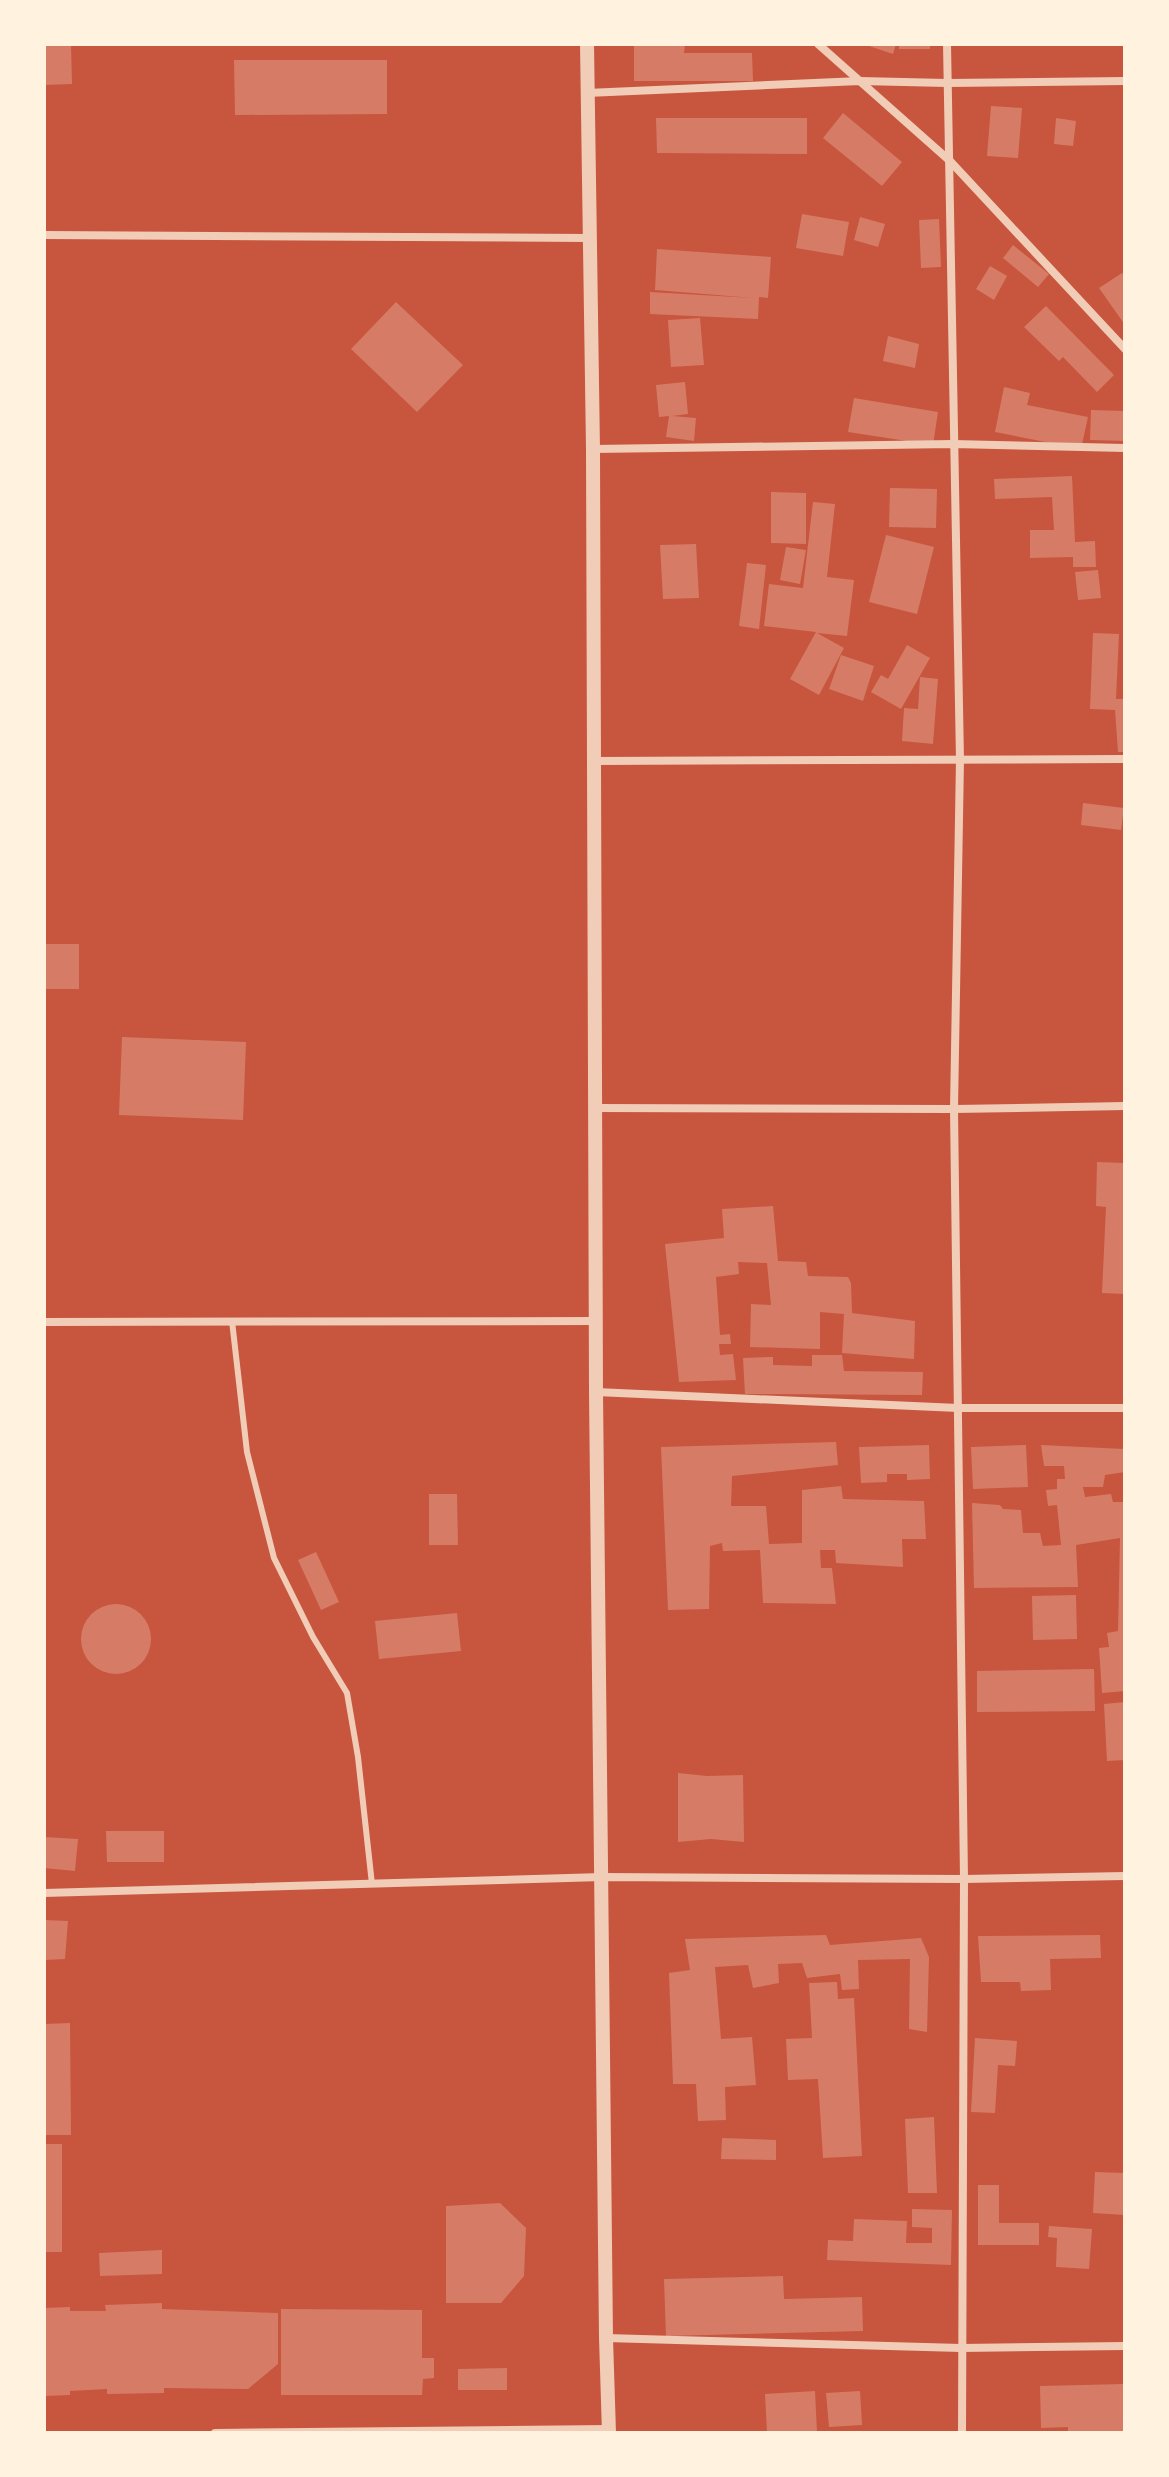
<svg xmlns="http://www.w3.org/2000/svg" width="1169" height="2477" font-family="'Alegreya Sans',sans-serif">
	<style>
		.building { fill: #d67c66 }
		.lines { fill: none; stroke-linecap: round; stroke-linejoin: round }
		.service { stroke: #f1ccb7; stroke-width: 6 }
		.minor { stroke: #f1ccb7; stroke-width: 8 }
		.tertiary { stroke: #f1ccb7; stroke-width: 14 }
	</style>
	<rect width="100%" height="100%" fill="#c8553d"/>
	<!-- building -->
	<g class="building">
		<polygon points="44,44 71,44 72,84 44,85"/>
		<polygon points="634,44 685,44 684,53 752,53 753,81 634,81"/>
		<polygon points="863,44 896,44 893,54"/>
		<rect x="899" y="44" width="31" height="5"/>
		<polygon points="234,60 387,60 387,114 235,115"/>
		<polygon points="991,106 1022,108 1018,158 987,156"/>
		<polygon points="843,113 902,162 882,186 823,138"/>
		<polygon points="656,118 807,118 807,154 657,153"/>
		<polygon points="1056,118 1076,121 1073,146 1054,144"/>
		<polygon points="802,214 849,222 843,256 796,248"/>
		<polygon points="860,217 885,224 878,247 854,240"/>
		<polygon points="939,219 941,267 921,268 919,220"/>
		<polygon points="1013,245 1049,274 1038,287 1003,258"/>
		<polygon points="657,249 771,257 768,298 759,297 758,319 650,314 650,292 753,298 655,290"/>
		<polygon points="990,266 1007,276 994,300 976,289"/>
		<polygon points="1122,273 1125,277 1125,325 1099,288"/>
		<polygon points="396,302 463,365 417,412 351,349"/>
		<polygon points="1046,306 1114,375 1097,392 1063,357 1059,361 1024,327"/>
		<polygon points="700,318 704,365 671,367 668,320"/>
		<polygon points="888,336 919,344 915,368 883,361"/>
		<polygon points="685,382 688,414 672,416 696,418 694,441 666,437 669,416 659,417 656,385"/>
		<polygon points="1004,387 1030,393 1027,405 1088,417 1081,449 995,432"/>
		<polygon points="854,398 938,412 933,445 848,432"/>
		<polygon points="1091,410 1125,411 1125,441 1090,440"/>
		<polygon points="1072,476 1075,542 1095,541 1096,567 1073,567 1073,557 1030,558 1030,530 1054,530 1052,497 995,499 994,479"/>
		<polygon points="890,488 937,489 936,528 889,527"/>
		<polygon points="771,492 806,493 806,544 771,543"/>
		<polygon points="813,502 835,504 827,577 854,580 847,636 817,633 844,648 819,695 790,679 816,632 764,626 769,584 803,588"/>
		<polygon points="886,535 934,547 917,614 869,602"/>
		<polygon points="696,544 699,598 663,599 660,545"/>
		<polygon points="786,547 806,550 800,584 780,580"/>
		<polygon points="747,563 766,565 759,629 739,626"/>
		<polygon points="1098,570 1101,598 1078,600 1075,572"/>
		<polygon points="1093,633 1119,634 1116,699 1125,699 1125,752 1118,752 1115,710 1090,709"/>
		<polygon points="907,645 930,658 901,709 871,692 881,675 888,679"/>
		<polygon points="841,655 874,666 863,701 829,689"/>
		<polygon points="920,677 938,679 933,744 902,741 904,708 918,709"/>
		<polygon points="1083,803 1124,808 1121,830 1081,825"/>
		<rect x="44" y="944" width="35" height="45"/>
		<polygon points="122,1037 246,1042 243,1120 119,1115"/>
		<polygon points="1097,1162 1125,1163 1125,1294 1102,1293 1106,1207 1096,1206"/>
		<polygon points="773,1206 778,1261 806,1262 808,1276 848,1277 851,1283 852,1313 915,1321 914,1359 842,1353 844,1314 820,1312 820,1349 750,1347 751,1304 771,1305 767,1263 738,1262 739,1274 716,1277 720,1335 730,1334 731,1344 719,1344 720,1355 733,1354 736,1380 679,1382 665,1244 724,1238 722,1209"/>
		<polygon points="812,1355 842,1355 844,1371 923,1372 922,1395 745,1394 743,1358 773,1357 773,1365 812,1366"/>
		<polygon points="836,1442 838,1465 732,1476 731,1506 766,1506 769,1544 802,1543 802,1490 841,1486 843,1499 924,1501 926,1539 902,1539 903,1567 836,1563 835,1550 820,1550 821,1568 832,1568 836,1604 763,1603 760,1550 723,1551 722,1543 710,1546 709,1609 668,1610 661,1447"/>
		<polygon points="929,1445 930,1479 907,1480 907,1474 887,1474 887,1482 861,1483 859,1447"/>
		<polygon points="1026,1445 1028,1487 973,1489 971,1447"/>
		<polygon points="1041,1445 1124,1449 1125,1472 1105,1475 1103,1487 1083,1487 1085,1497 1111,1494 1113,1502 1125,1502 1125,1691 1102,1693 1099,1648 1109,1647 1107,1633 1118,1631 1120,1538 1076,1545 1078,1587 974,1588 972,1503 1000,1505 1003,1509 1021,1510 1023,1533 1040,1533 1043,1546 1061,1545 1057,1505 1048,1506 1046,1490 1057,1489 1057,1479 1065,1479 1064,1466 1044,1466"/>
		<polygon points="429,1494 457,1494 458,1545 429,1545"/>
		<polygon points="316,1552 339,1602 321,1610 298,1560"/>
		<polygon points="1076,1595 1077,1639 1033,1640 1032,1596"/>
		<circle cx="116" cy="1639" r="35"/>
		<polygon points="457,1613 461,1651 379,1659 375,1621"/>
		<polygon points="1094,1669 1095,1711 977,1712 977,1671"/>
		<polygon points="1125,1702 1125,1760 1107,1761 1104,1704"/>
		<polygon points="678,1773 707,1776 743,1775 744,1842 711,1839 678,1842"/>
		<polygon points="106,1831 164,1831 164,1862 107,1862"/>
		<polygon points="44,1837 78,1839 75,1871 44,1868"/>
		<polygon points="44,1920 68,1921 65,1959 44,1960"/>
		<polygon points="826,1935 830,1945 921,1938 929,1957 927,2032 909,2029 910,1959 858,1960 859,1989 842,1990 840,1974 807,1978 802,1963 778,1964 779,1983 753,1988 748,1965 715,1967 721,2039 752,2037 756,2085 725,2087 726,2120 698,2121 696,2084 673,2084 669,1973 690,1970 685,1939"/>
		<polygon points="1100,1935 1101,1958 1050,1959 1051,1990 1021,1991 1020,1982 981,1982 978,1936"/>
		<polygon points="837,1982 838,1999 854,1998 862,2156 823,2158 818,2079 788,2080 786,2039 812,2038 809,1983"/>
		<polygon points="70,2023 71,2135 44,2135 44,2024"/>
		<polygon points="975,2038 1017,2041 1015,2066 998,2065 995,2113 971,2112"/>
		<polygon points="934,2117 937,2193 908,2193 905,2119"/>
		<polygon points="722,2138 776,2140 776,2160 721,2159"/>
		<rect x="44" y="2144" width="18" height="108"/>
		<polygon points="1095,2172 1125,2173 1125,2215 1093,2213"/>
		<polygon points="978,2185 999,2185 999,2223 1039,2223 1039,2245 978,2245"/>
		<polygon points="500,2203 526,2228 524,2276 501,2303 446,2303 446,2206"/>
		<polygon points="912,2209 952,2210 951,2265 827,2260 828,2240 853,2241 854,2219 907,2221 906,2243 932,2243 932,2228 912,2227"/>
		<polygon points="1049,2226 1092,2229 1089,2269 1056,2267 1057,2238 1048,2237"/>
		<polygon points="162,2250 162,2274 100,2276 99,2253"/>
		<polygon points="783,2276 784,2299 862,2297 863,2331 666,2336 664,2279"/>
		<polygon points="162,2303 162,2309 278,2313 278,2364 248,2389 164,2388 164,2393 107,2394 107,2389 70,2391 70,2395 44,2396 44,2308 70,2307 70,2311 106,2311 105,2305"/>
		<polygon points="281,2309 422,2310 422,2358 434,2358 434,2378 423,2379 422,2395 281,2395"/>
		<polygon points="507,2368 507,2390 458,2390 458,2369"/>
		<polygon points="1125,2384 1125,2433 1068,2433 1068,2427 1041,2428 1040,2386"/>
		<polygon points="815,2391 817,2433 767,2433 765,2394"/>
		<polygon points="860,2391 862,2425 829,2427 826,2393"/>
	</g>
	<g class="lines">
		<!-- service -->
		<polyline class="service" points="232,1321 247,1452 274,1558 313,1637 347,1693 358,1757 372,1884"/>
		<!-- minor -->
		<g class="minor">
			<polyline points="818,44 950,161 1125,349"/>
			<polyline points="947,44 960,760 954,1109 964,1879 962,2433"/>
			<polyline points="587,93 860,81 947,83 1125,81"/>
			<polyline points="44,235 588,238"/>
			<polyline points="593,449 953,444 1125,448"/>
			<polyline points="595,761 1125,759"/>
			<polyline points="595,1108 954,1109 1125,1106"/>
			<polyline points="44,1322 596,1321"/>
			<polyline points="596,1392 958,1408 1125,1408"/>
			<polyline points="44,1893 602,1877 964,1879 1125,1876"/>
			<polyline points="606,2338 961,2348 1125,2346"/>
			<polyline points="215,2433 609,2429"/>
		</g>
		<!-- tertiary -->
		<polyline class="tertiary" points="587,44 593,449 596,1392 606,2338 609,2433"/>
	</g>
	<!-- border -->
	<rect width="1169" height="2477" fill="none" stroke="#fff3e0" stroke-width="92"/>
</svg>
